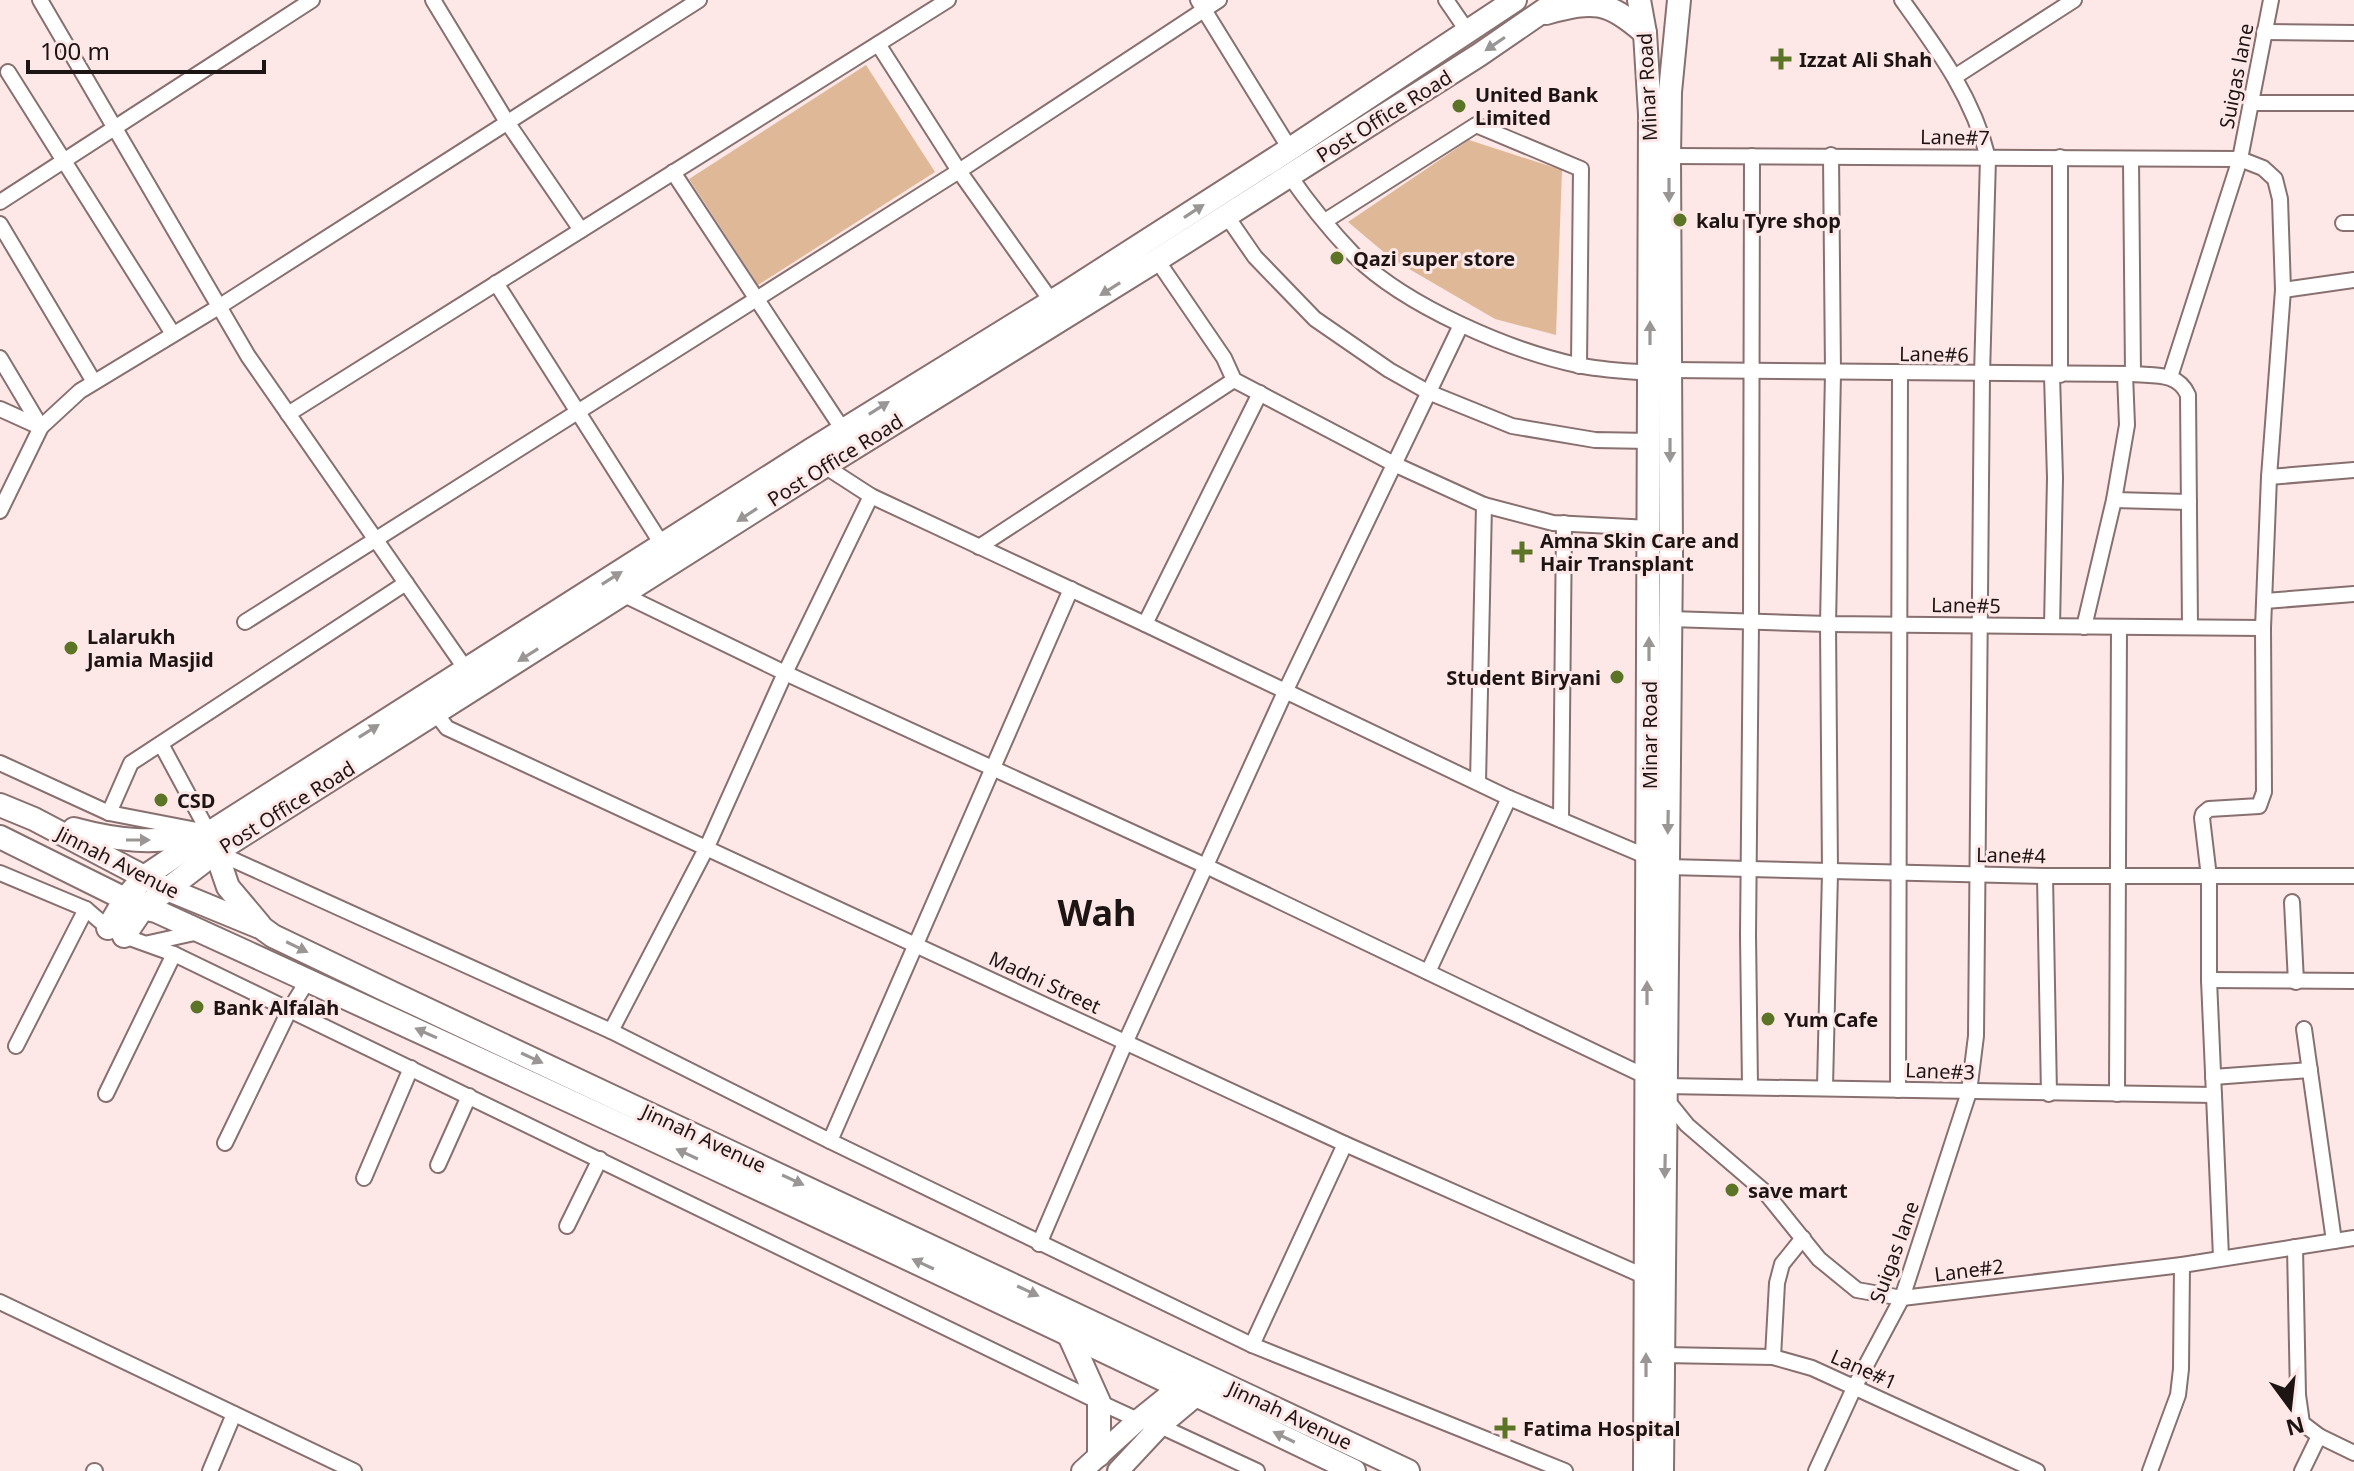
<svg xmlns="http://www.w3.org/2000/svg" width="2354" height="1471" font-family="'Noto Sans',sans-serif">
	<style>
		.green { fill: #dfb897 }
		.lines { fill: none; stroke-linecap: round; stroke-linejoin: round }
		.street-casing { stroke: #87706f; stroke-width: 18 }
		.secondary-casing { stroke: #87706f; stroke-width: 24 }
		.primary-casing { stroke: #87706f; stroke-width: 26 }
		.street { stroke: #fff; stroke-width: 14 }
		.secondary { stroke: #fff; stroke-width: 20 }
		.primary { stroke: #fff; stroke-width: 22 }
		.oneway { fill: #999695 }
		.poi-dot { fill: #5c7426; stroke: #fde8e7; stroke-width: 3 }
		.labels { text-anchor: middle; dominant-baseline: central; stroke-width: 6; stroke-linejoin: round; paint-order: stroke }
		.poi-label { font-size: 20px; font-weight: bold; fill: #1d1514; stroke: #fde8e7; text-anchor: start }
		.street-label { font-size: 20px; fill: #1d1514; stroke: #fde8e7 }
		.town-label { font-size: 36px; font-weight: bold; fill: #1d1514; stroke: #fde8e7 }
	</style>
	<rect width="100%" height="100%" fill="#fde8e7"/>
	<!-- green -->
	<g class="green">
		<polygon points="866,65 935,172 758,285 689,179"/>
		<polygon points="1469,140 1562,170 1556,335 1495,319 1392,259 1348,222"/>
	</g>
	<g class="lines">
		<defs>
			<g id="street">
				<polyline points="40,0 248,356 465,668"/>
				<polyline points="433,0 507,122 581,230"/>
				<polyline points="1198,0 1290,149"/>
				<polyline points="1446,0 1468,32"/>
				<polyline points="2264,32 2354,33"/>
				<polyline points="878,44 959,171 1052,302"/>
				<polyline points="8,72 173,334"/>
				<polyline points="1956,76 2074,0"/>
				<polyline points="2252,103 2354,103"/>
				<polyline points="1669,156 2240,159 2263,168 2275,179 2280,199 2283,290 2269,477 2263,628 2264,792 2259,806 2209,809 2203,814 2202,818 2209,877 2209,980 2221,1257"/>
				<polyline points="2060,157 2060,375"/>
				<polyline points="2131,160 2133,374"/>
				<polyline points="673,172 843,430"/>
				<path d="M1289,175C1309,204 1331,231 1355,256C1406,306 1508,350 1577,365C1601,370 1626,371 1650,373"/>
				<polyline points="0,202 312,0"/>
				<polyline points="1226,215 1255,257 1315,319 1389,370 1428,392 1512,426 1595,440 1650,441"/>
				<polyline points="1325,221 1476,125 1581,169 1579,366"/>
				<polyline points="2343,223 2354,223"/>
				<polyline points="0,224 94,382"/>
				<polyline points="1157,260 1224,358 1234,380 1396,465 1484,505 1553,523 1650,528"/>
				<polyline points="496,283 663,546"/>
				<polyline points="2283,290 2354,280"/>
				<polyline points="0,358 41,427"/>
				<path d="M1670,370L2133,374C2155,376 2178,372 2188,395L2190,627"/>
				<polyline points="2052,375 2055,478 2052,626"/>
				<polyline points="2170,377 2240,159 2271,0"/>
				<polyline points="0,409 40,427"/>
				<polyline points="288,414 948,0"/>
				<polyline points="820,463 871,496 1145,624 1509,798 1648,857"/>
				<polyline points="2269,477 2354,470"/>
				<polyline points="2114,500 2189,502"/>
				<polyline points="0,511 41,427 80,391 217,308 699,0"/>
				<polyline points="979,547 1234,380"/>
				<polyline points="624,595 785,673 1206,866 1647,1077"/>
				<polyline points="2265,601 2354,594"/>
				<polyline points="1670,619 1828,624 2263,628"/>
				<polyline points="245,622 959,171 1219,0"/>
				<polyline points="1145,624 1260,393"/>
				<polyline points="2084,627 2114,500 2127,425 2125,374"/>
				<polyline points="431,707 447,728 1345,1144 1646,1277"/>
				<polyline points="161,744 209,833"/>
				<polyline points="0,763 109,813 197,830"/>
				<polyline points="1478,782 1484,505"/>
				<polyline points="109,813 131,763 406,583"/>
				<polyline points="1561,820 1564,523"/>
				<polyline points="216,852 611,1031 830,1141 1252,1345 1565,1471"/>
				<polyline points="1667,867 2045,876 2354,876"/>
				<polyline points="0,873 86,909 108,928 124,936 174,954 1099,1402 1138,1420 1160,1426 1257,1471"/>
				<polyline points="2045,876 2049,1094"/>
				<polyline points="2292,902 2296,982"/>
				<polyline points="149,943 199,932"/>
				<polyline points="1428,972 1509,798"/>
				<polyline points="2209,980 2354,981"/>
				<polyline points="2304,1029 2334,1241"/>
				<polyline points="611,1031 707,847 785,673 871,496"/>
				<polyline points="16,1046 86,909"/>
				<polyline points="2213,1077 2310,1070"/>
				<polyline points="1665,1086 2214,1095"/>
				<polyline points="1750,1086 1748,935 1751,621 1752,156"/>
				<polyline points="1825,1087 1830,872 1828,624 1833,373 1831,155"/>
				<polyline points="1898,1090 1900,374"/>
				<polyline points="106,1094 174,954"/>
				<polyline points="2117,1094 2119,627"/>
				<polyline points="1666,1099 1687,1125 1765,1192 1819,1259 1857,1290 1902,1298 2182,1265 2354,1238"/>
				<polyline points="830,1141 1071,589"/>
				<polyline points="225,1143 290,1009 308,980"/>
				<polyline points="438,1165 469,1096"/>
				<polyline points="364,1178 411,1068"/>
				<polyline points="567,1226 600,1159"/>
				<polyline points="1039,1244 1126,1041 1285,692 1461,325"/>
				<polyline points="2295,1247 2298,1395 2302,1423 2319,1436"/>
				<polyline points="0,1302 354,1471"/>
				<polyline points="1252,1345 1345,1144"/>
				<polyline points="1663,1355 1773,1357 1812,1368 2037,1471"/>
				<polyline points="1773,1357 1777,1283 1782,1264 1803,1238"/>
				<polyline points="94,1471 95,1471"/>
				<polyline points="210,1471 234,1414"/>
				<path d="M1816,1471L1855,1386L1902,1298L1969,1092L1976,1036L1982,375L1988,158C1973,97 1938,50 1902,0"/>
				<polyline points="2150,1471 2178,1395 2181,1369 2182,1265"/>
				<polyline points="2302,1471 2319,1436 2354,1453"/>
			</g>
			<g id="secondary">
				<polyline points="1082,1471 1138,1420 1179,1387 1185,1377"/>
				<polyline points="1118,1471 1160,1426 1197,1395 1205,1383"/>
			</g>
			<g id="primary">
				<polyline points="1639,0 1645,33 1650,114 1645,1471"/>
				<path d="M1546,13C1595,0 1606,0 1645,33"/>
				<polyline points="0,805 34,819 167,889 262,928 273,936 392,993 1408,1471"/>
				<path d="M74,829C118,841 153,844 198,835"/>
				<path d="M0,837L143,908L156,911C557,1094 957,1279 1354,1471"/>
				<polyline points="216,852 228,887 260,925"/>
				<polyline points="108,928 125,899 144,877 209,833 811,450 1067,292 1290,149 1515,0"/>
				<polyline points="124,936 143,908 216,852 823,467 1157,260 1479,55 1559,0"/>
				<polyline points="1068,1333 1099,1402 1099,1455"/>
				<polyline points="1662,1471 1671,556 1669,156 1670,92 1679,0"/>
			</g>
		</defs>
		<!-- street casing -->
		<use href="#street" class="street-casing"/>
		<!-- secondary casing -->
		<use href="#secondary" class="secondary-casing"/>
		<!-- primary casing -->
		<use href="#primary" class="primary-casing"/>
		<!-- street -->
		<use href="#street" class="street"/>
		<!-- secondary -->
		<use href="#secondary" class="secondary"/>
		<!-- primary -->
		<use href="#primary" class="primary"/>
	</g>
	<!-- one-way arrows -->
	<defs><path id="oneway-solid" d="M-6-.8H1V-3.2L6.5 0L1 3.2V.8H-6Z" transform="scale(2)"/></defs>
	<g class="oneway">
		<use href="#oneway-solid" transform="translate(1495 44) rotate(146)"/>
		<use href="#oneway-solid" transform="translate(1669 190) rotate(90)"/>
		<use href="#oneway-solid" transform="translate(1194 211) rotate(-33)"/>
		<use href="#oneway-solid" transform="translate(1110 289) rotate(148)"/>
		<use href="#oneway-solid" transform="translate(1650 333) rotate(-90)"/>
		<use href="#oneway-solid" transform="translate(879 408) rotate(-32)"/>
		<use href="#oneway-solid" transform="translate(1670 450) rotate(90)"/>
		<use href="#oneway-solid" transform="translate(747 515) rotate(147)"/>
		<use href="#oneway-solid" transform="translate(612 578) rotate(-32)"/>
		<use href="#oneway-solid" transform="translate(1649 649) rotate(-90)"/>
		<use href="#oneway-solid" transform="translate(528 655) rotate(148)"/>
		<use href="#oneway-solid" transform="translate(369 731) rotate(-32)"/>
		<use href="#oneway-solid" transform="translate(1668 822) rotate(91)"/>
		<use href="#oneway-solid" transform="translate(138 840)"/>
		<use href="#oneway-solid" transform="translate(297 947) rotate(26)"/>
		<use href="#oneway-solid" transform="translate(1647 993) rotate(-90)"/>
		<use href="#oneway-solid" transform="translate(426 1033) rotate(-156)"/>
		<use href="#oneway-solid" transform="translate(532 1058) rotate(25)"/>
		<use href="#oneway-solid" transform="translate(687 1154) rotate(-155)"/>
		<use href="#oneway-solid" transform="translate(1665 1166) rotate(91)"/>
		<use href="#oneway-solid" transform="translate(793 1180) rotate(25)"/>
		<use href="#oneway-solid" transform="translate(923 1264) rotate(-155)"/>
		<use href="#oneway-solid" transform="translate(1028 1291) rotate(25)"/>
		<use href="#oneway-solid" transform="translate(1646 1365) rotate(-90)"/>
		<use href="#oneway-solid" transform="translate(1284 1437) rotate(-154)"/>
	</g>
	<!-- markers -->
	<g class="poi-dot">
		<path d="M1777 47h8v8h8v8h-8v8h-8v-8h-8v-8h8z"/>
		<circle cx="1459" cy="106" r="8"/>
		<circle cx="1680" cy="220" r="8"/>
		<circle cx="1337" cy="258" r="8"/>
		<path d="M1518 540h8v8h8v8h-8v8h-8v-8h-8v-8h8z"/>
		<circle cx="71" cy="648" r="8"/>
		<circle cx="1617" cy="677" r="8"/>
		<circle cx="161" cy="800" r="8"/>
		<circle cx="197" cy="1007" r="8"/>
		<circle cx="1768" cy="1019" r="8"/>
		<circle cx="1732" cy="1190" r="8"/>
		<path d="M1501 1416h8v8h8v8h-8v8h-8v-8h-8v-8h8z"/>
	</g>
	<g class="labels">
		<!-- poi labels -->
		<g class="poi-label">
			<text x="1799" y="59">Izzat Ali Shah</text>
			<text x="1475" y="94">United Bank<tspan x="1475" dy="23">Limited</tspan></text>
			<text x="1696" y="220">kalu Tyre shop</text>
			<text x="1353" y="258">Qazi super store</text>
			<text x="1540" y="540">Amna Skin Care and<tspan x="1540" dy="23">Hair Transplant</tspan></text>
			<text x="87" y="636">Lalarukh<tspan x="87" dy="23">Jamia Masjid</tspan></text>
			<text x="1601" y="677" text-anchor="end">Student Biryani</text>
			<text x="177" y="800">CSD</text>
			<text x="213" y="1007">Bank Alfalah</text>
			<text x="1784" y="1019">Yum Cafe</text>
			<text x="1748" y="1190">save mart</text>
			<text x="1523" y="1428">Fatima Hospital</text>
		</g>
		<!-- street labels -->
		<g class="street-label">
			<text transform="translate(2236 76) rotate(-79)">Suigas lane</text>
			<text transform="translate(1647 87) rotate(-93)">Minar Road</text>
			<text transform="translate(1384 116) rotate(-32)">Post Office Road</text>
			<text transform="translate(1955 137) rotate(1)">Lane#7</text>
			<text transform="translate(1934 354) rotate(1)">Lane#6</text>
			<text transform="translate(835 460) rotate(-32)">Post Office Road</text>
			<text transform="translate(1966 605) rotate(1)">Lane#5</text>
			<text transform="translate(1649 735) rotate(-90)">Minar Road</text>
			<text transform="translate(287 807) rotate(-32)">Post Office Road</text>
			<text transform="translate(2011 855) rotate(1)">Lane#4</text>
			<text transform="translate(118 862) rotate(27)">Jinnah Avenue</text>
			<text transform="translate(1045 982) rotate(25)">Madni Street</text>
			<text transform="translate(1940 1071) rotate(2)">Lane#3</text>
			<text transform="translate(704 1138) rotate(25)">Jinnah Avenue</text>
			<text transform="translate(1894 1252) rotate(-70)">Suigas lane</text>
			<text transform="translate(1969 1270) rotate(-7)">Lane#2</text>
			<text transform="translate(1864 1369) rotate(24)">Lane#1</text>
			<text transform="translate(1290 1415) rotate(25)">Jinnah Avenue</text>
		</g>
		<!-- town labels -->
		<g class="town-label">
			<text x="1097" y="912">Wah</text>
		</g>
	</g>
	<!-- north arrow -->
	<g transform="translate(2290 1407) rotate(165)" stroke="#fde8e7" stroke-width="6" paint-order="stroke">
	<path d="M0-6L14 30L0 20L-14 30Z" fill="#1d1514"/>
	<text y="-12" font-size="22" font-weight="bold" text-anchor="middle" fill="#1d1514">N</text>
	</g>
	<!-- scale -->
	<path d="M28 60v12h236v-12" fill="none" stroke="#1d1514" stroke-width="4"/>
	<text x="40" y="60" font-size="24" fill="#1d1514" stroke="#fde8e7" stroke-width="6" paint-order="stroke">100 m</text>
</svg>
